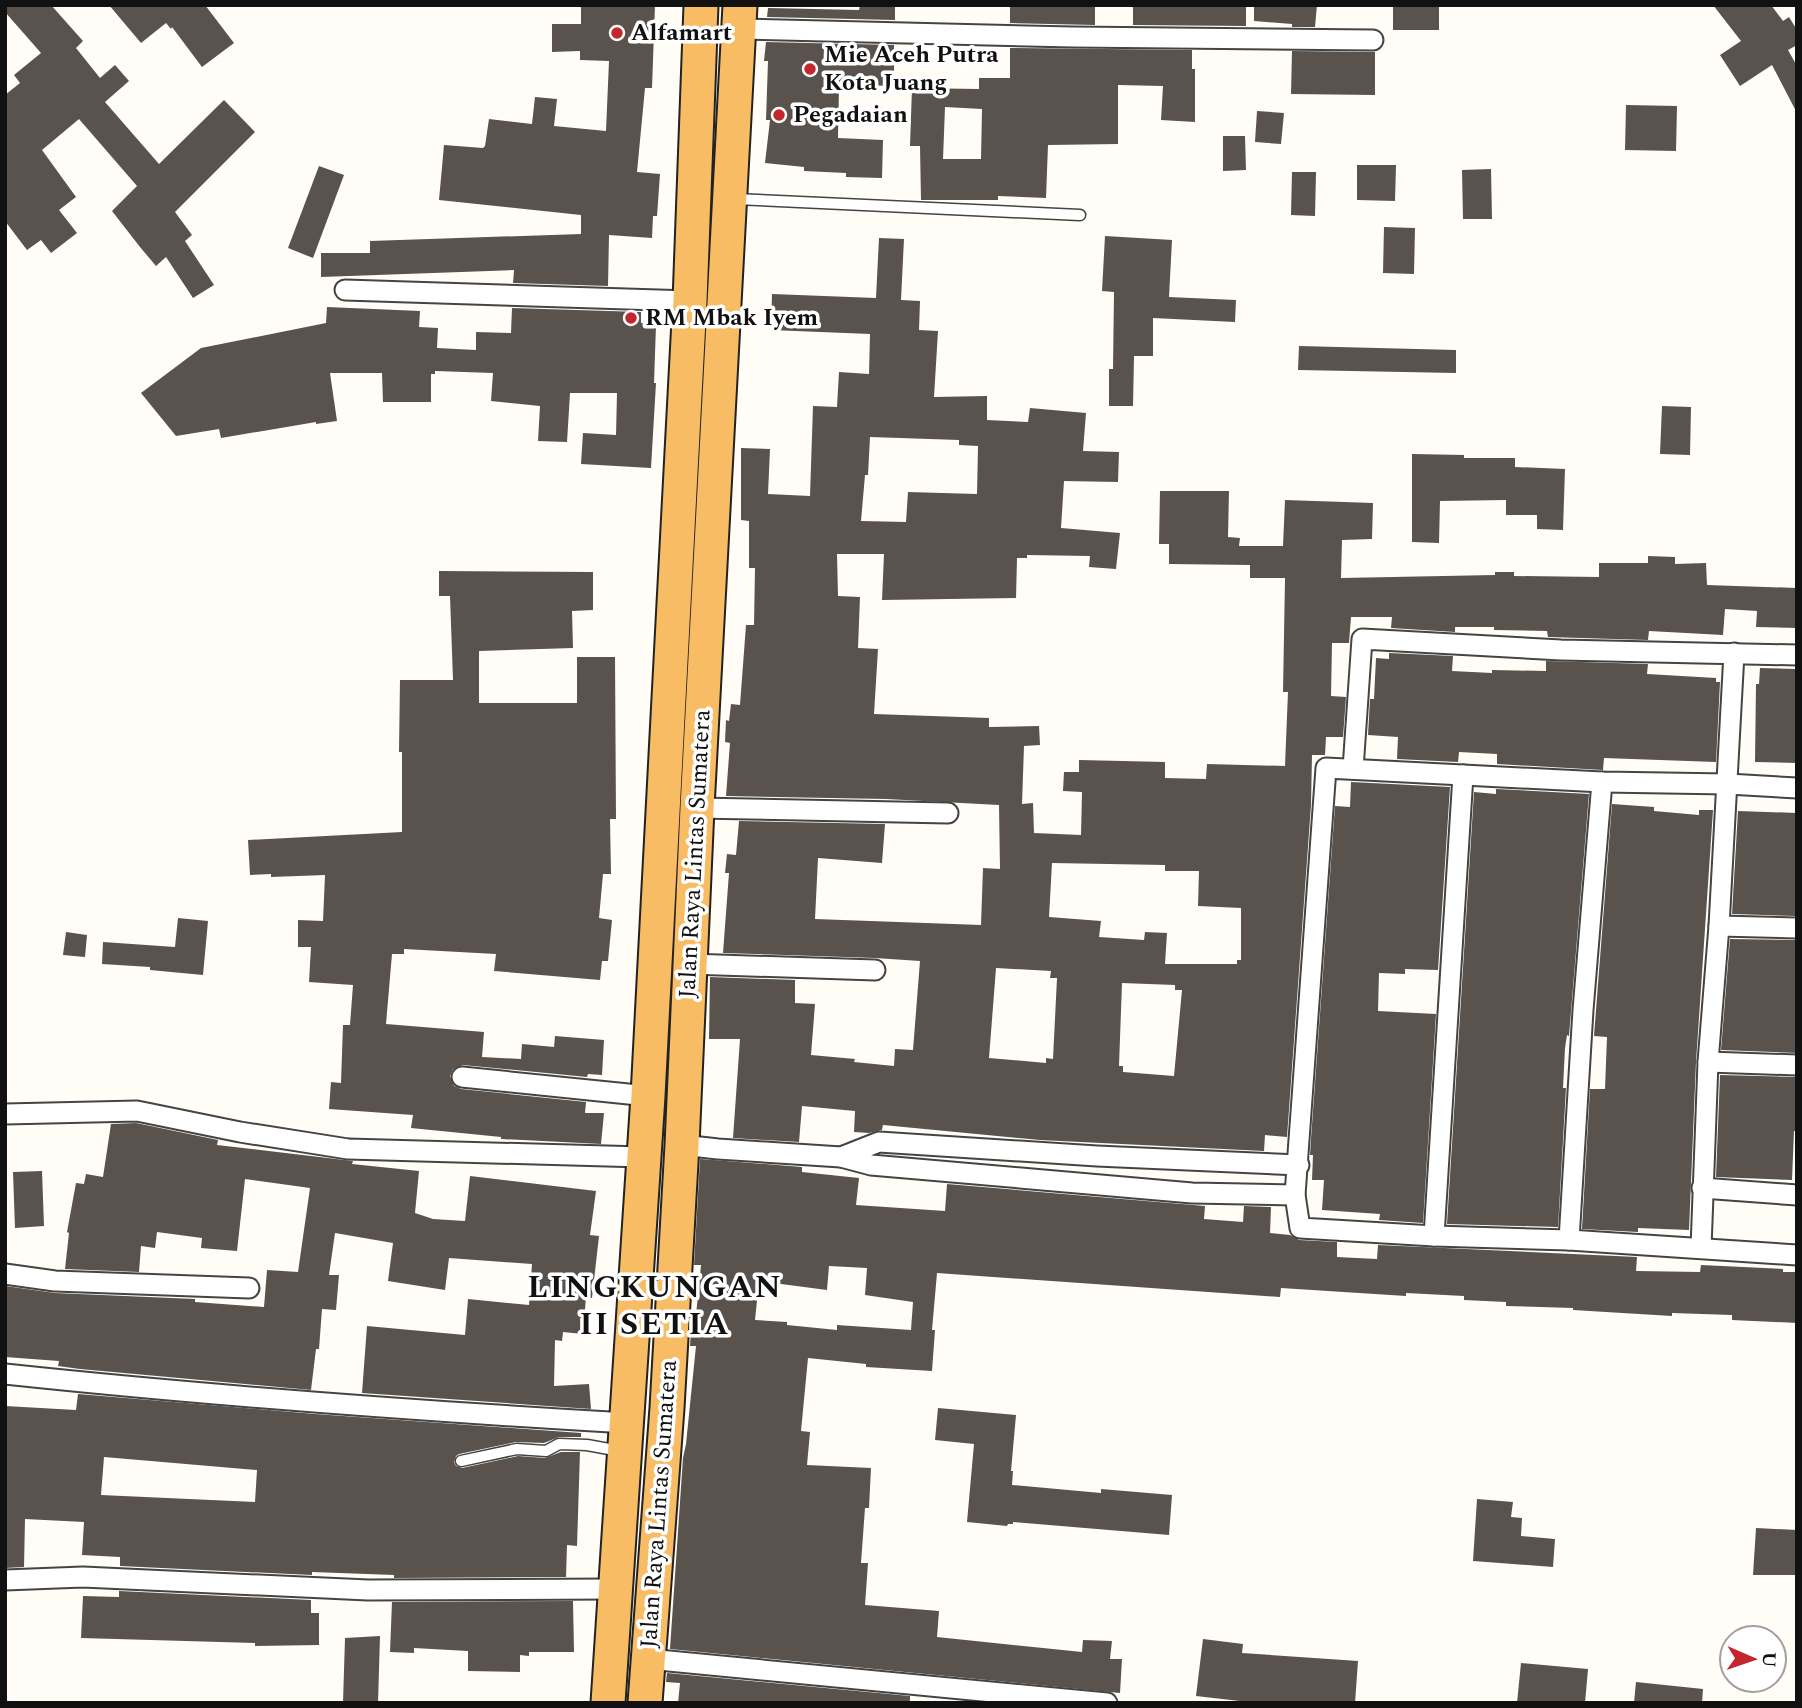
<svg xmlns="http://www.w3.org/2000/svg" width="1802" height="1708" font-family="Spectral,serif">
	<style>
		.building { fill: #5a524d; fill-rule: evenodd }
		.lines { fill: none; stroke-linecap: round; stroke-linejoin: round }
		.service-casing { stroke: #444; stroke-width: 13 }
		.minor-casing { stroke: #444; stroke-width: 23 }
		.trunk-casing { stroke: #222; stroke-width: 37 }
		.service { stroke: #fff; stroke-width: 10 }
		.minor { stroke: #fff; stroke-width: 19 }
		.trunk { stroke: #f7bc64; stroke-width: 33 }
		.poi-dot { fill: #c4262e; stroke: #fff; stroke-width: 2.5 }
		.labels { text-anchor: middle; dominant-baseline: central; stroke-width: 7; stroke-linejoin: round; paint-order: stroke }
		.poi-label { font-size: 24px; font-weight: bold; fill: #111; stroke: #fff; text-anchor: start }
		.street-label { font-size: 24px; fill: #111; stroke: #fff }
		.district-label { font-size: 32px; font-weight: bold; letter-spacing: 2px; fill: #111; stroke: #fff }
	</style>
	<rect width="100%" height="100%" fill="#fffdf5"/>
	<!-- building -->
	<g class="building">
		<polygon points="5,5 51,5 83,41 76,48 100,78 115,65 129,81 105,102 159,164 224,100 255,132 175,212 192,235 185,241 214,285 193,298 166,257 156,266 140,247 112,211 137,186 79,119 42,150 76,197 59,210 77,233 51,253 41,240 27,250 5,221 5,95 20,83 14,75 41,53 5,12"/>
		<polygon points="109,5 205,5 234,43 202,67 172,27 171,29 166,23 141,43"/>
		<polygon points="581,5 655,5 652,88 645,88 637,172 660,174 657,216 653,216 652,238 609,235 608,286 513,283 514,270 321,277 321,253 370,253 370,241 581,234 581,215 439,200 444,145 483,148 485,146 489,119 532,124 535,97 557,99 554,126 606,131 609,61 580,60 580,51 552,52 552,24 581,24"/>
		<polygon points="860,5 895,5 895,20 767,17 768,8 859,10"/>
		<polygon points="1010,5 1095,5 1095,25 1010,23"/>
		<polygon points="1246,5 1246,26 1133,25 1133,6"/>
		<polygon points="1254,5 1317,5 1315,27 1292,27 1292,24 1254,21"/>
		<rect x="1393" y="5" width="46" height="25"/>
		<polygon points="1713,5 1771,5 1783,21 1789,17 1797,30 1797,45 1788,50 1797,66 1797,113 1772,65 1740,86 1720,55 1741,41"/>
		<polygon points="766,42 894,45 894,86 857,85 856,88 839,87 838,138 883,140 882,178 846,177 846,173 804,171 804,167 765,163 770,120 766,120 768,61 764,61"/>
		<path d="M1010,48L1192,50V69H1195V122L1161,120L1163,86L1118,85V144L1048,145L1046,198L998,196V200H921L920,146H910L912,88L979,89V78H1010ZM945,107L982,109L981,159H943Z"/>
		<polygon points="1292,51 1375,52 1375,95 1291,94"/>
		<polygon points="1626,105 1677,106 1676,151 1625,150"/>
		<polygon points="1257,111 1284,113 1281,144 1255,142"/>
		<polygon points="1223,136 1245,136 1246,170 1223,171"/>
		<polygon points="1357,165 1396,165 1395,201 1357,200"/>
		<polygon points="319,166 344,175 313,258 288,248"/>
		<polygon points="1491,169 1492,219 1463,219 1462,170"/>
		<polygon points="1292,172 1316,172 1315,216 1291,215"/>
		<polygon points="1384,227 1415,228 1414,274 1383,273"/>
		<polygon points="1105,236 1172,240 1169,297 1236,300 1235,322 1153,318 1153,356 1134,356 1133,406 1109,406 1109,369 1113,369 1114,292 1102,291"/>
		<path d="M879,238L904,239L901,300L920,301L919,330L938,331L934,397L987,396V420L1028,422L1030,408L1086,413L1083,451L1119,452L1118,482L1064,481L1061,528L1120,533L1116,569L1089,567L1090,556L1027,555V558H1017L1016,598L882,600L884,554H837L838,596L860,597L858,648L878,649L874,714L989,718V727L1039,726L1040,745L1024,746L1022,804L1033,803L1034,833L1081,835L1082,792L1063,791L1064,772H1079V760L1165,762V778L1206,779L1207,764L1285,766L1288,692H1283L1285,578H1250V565L1169,564V544H1159L1160,491H1229L1228,537L1240,538L1239,546H1283L1285,500L1373,503L1372,539L1342,540L1341,578L1495,575V572H1514V576L1599,577V563H1648V556L1675,557V564L1706,563L1707,585L1797,588V628L1756,627L1757,611L1725,609L1723,635L1649,631L1648,640L1548,637L1547,631L1494,630V627H1455V632L1391,628L1392,617H1351L1349,643H1332L1331,696L1346,697L1343,737H1326L1325,755H1312L1311,805L1287,1137L1265,1135L1264,1151L1040,1140L883,1125L882,1130L869,1133L854,1132L855,1111L802,1106L799,1142L733,1138L740,1039H709L710,977L795,980V1003L815,1004L811,1055L855,1059L854,1062L894,1066L895,1049L913,1050L920,961L875,958L723,953L729,873H725L727,854L736,855L739,821L885,824L882,863L818,858L815,919L981,925L983,868L1000,869L999,805L886,799L726,796L730,743L725,742L726,720L729,721L731,704L740,705L746,625H754L755,568H749V521L741,520V448L770,449L768,494L810,496L813,406L837,407L839,372L869,374L870,334L771,330L772,294L876,298ZM870,437L959,440V445L978,446L977,494L908,492L906,522L861,521L865,475H868ZM1052,863L1165,865V871H1199L1198,906L1241,908V960H1237V964H1165L1167,933L1145,932L1144,940L1099,937L1101,921L1049,917ZM996,968L1051,971L1050,978H1057L1053,1059L1046,1058V1063L989,1058ZM1122,983L1175,985V990H1182L1174,1076L1123,1072V1066H1119Z"/>
		<polygon points="327,307 420,311 419,327 438,328 437,348 476,350 476,332 511,333 512,308 641,312 641,323 656,325 654,383 656,383 651,468 581,464 583,433 616,435 617,393 570,393 567,442 538,441 540,406 491,401 493,373 435,371 435,374 431,374 431,402 383,402 382,373 330,373 337,421 316,424 316,422 221,438 219,429 176,436 141,393 201,348 326,323"/>
		<polygon points="1299,346 1456,350 1456,373 1298,370"/>
		<polygon points="1662,406 1691,407 1690,455 1660,454"/>
		<polygon points="1412,454 1464,455 1464,458 1515,458 1515,467 1565,469 1563,530 1537,529 1537,515 1506,515 1506,500 1440,501 1439,543 1412,542"/>
		<polygon points="439,571 593,572 593,610 572,611 573,648 479,651 479,703 577,703 577,657 615,657 616,819 610,819 611,874 603,874 599,918 612,920 608,961 602,961 600,980 494,971 496,954 404,949 404,954 392,954 386,1024 484,1032 482,1057 521,1059 522,1044 554,1047 555,1036 604,1040 602,1075 588,1074 587,1077 463,1065 453,1069 450,1076 454,1086 461,1089 586,1102 585,1113 604,1113 601,1144 501,1139 501,1137 411,1128 413,1115 329,1109 331,1082 341,1083 343,1025 350,1025 353,985 309,982 311,947 298,947 298,920 323,921 325,875 271,877 271,874 250,875 248,840 402,832 402,752 399,752 400,680 453,680 450,596 439,596"/>
		<polygon points="1389,653 1453,656 1452,671 1492,673 1492,670 1546,671 1546,661 1648,664 1647,674 1716,678 1716,682 1720,682 1716,762 1604,758 1603,770 1497,764 1497,754 1459,752 1458,762 1397,759 1398,737 1368,735 1370,699 1374,699 1376,658 1389,659"/>
		<polygon points="1760,668 1797,669 1797,763 1755,762 1756,684 1759,684"/>
		<polygon points="1351,782 1450,787 1438,970 1405,969 1405,974 1379,973 1378,1011 1436,1014 1423,1223 1379,1220 1380,1214 1322,1210 1324,1180 1312,1180 1313,1155 1310,1155 1311,1139 1335,806 1350,807"/>
		<polygon points="1496,789 1589,794 1569,1036 1567,1035 1565,1048 1563,1088 1566,1088 1558,1227 1447,1224 1474,792 1496,794"/>
		<polygon points="1612,804 1654,807 1654,811 1699,815 1699,810 1713,810 1696,1062 1689,1230 1638,1228 1638,1232 1582,1229 1590,1089 1605,1089 1607,1037 1594,1036"/>
		<polygon points="1738,811 1797,813 1795,916 1732,914"/>
		<polygon points="178,918 208,921 203,975 150,970 150,967 102,964 103,942 175,947"/>
		<polygon points="66,932 87,935 85,957 63,955"/>
		<polygon points="1730,939 1797,940 1797,1053 1721,1050"/>
		<polygon points="1720,1075 1797,1077 1797,1131 1794,1131 1792,1180 1716,1177"/>
		<polygon points="136,1123 218,1140 217,1145 353,1161 352,1164 419,1171 415,1213 433,1219 465,1221 470,1176 596,1191 590,1235 599,1236 592,1298 586,1297 583,1334 563,1332 562,1341 555,1340 554,1386 589,1384 591,1409 362,1393 367,1326 465,1335 468,1299 529,1305 532,1264 449,1258 445,1290 388,1281 393,1243 335,1233 329,1275 339,1275 336,1310 322,1309 319,1349 316,1349 311,1390 80,1369 58,1366 59,1361 5,1357 7,1323 5,1323 5,1286 55,1293 195,1299 195,1302 264,1307 267,1270 298,1272 310,1188 245,1179 237,1251 201,1248 202,1238 157,1232 155,1248 141,1246 139,1272 65,1269 69,1233 67,1232 76,1183 84,1184 86,1174 103,1177 111,1124"/>
		<path d="M700,1159L802,1167V1172L859,1178L856,1205L945,1211L947,1184L1205,1206L1204,1219L1243,1222L1244,1206L1271,1207L1270,1233L1290,1235L1299,1240L1337,1242V1257L1377,1259L1378,1245L1637,1257L1636,1271L1700,1272L1701,1265L1783,1269V1272H1797V1323L1732,1320V1315L1672,1313V1316L1573,1310V1308L1506,1306V1302L1464,1300V1296L1406,1293V1296L1281,1288L1280,1297L937,1273L932,1330H935L932,1371L866,1367V1364L808,1358L801,1431L810,1432L807,1465L871,1468L869,1508H865L861,1563H868L865,1605L939,1611L937,1637L1082,1652L1083,1640L1112,1641L1110,1659H1122L1120,1693L670,1649L683,1458L686,1444L696,1346H690L692,1315H696L701,1265H694ZM829,1266L867,1268L865,1295L913,1302L911,1330L837,1325V1330L787,1325V1322L755,1320L759,1281L827,1290Z"/>
		<polygon points="42,1171 44,1226 15,1228 13,1172"/>
		<path d="M78,1394L315,1414L581,1433V1437H559L544,1443L516,1442L459,1454L456,1456L454,1462L456,1466L462,1468L518,1456L545,1458L561,1452H580L577,1546L567,1545L566,1577L394,1578V1575L312,1572V1575L120,1566V1557L82,1555L84,1522L25,1519L24,1567L5,1568V1406L76,1410ZM104,1457L257,1470L255,1502L101,1495Z"/>
		<polygon points="938,1408 1016,1415 1011,1471 1013,1471 1012,1485 1101,1493 1101,1489 1172,1495 1169,1535 1013,1522 1013,1524 1008,1524 1007,1526 967,1522 974,1444 935,1440"/>
		<polygon points="1477,1499 1513,1502 1511,1517 1522,1518 1521,1536 1555,1539 1553,1567 1473,1561"/>
		<polygon points="1756,1528 1797,1530 1797,1575 1753,1575"/>
		<polygon points="119,1591 311,1600 311,1613 319,1613 319,1645 255,1646 255,1643 81,1638 83,1596 119,1597"/>
		<polygon points="573,1601 574,1652 529,1652 529,1656 520,1655 520,1672 468,1671 468,1651 414,1648 414,1653 390,1652 392,1602"/>
		<polygon points="380,1636 378,1703 343,1703 345,1638"/>
		<polygon points="1203,1639 1243,1644 1242,1653 1358,1661 1355,1703 1257,1703 1196,1696"/>
		<polygon points="1521,1663 1588,1669 1585,1703 1517,1703"/>
		<polygon points="667,1673 910,1696 910,1703 678,1703 680,1683 666,1682"/>
		<polygon points="1636,1682 1703,1689 1702,1703 1634,1703"/>
	</g>
	<g class="lines">
		<defs>
			<g id="service">
				<polyline points="735,199 1080,215"/>
				<polyline points="461,1461 517,1449 546,1451 559,1444 587,1445 620,1451"/>
			</g>
			<g id="minor">
				<polyline points="739,29 1073,37 1373,40"/>
				<polyline points="345,290 690,301"/>
				<polyline points="1353,769 1362,639 1561,650 1797,655"/>
				<polyline points="1797,788 1728,784 1602,782 1326,768 1295,1195 1300,1228 1434,1236 1569,1240 1797,1255"/>
				<polyline points="697,808 948,813"/>
				<polyline points="1719,926 1797,928"/>
				<polyline points="689,964 875,970"/>
				<polyline points="1708,1062 1797,1065"/>
				<polyline points="462,1077 648,1096"/>
				<polyline points="5,1114 137,1111 240,1132 348,1149 643,1157"/>
				<polyline points="682,1145 718,1149 841,1157 871,1165 1192,1193 1295,1195"/>
				<polyline points="841,1157 879,1142 1097,1156 1299,1165"/>
				<polyline points="1702,1188 1797,1195"/>
				<polyline points="1434,1236 1463,775"/>
				<polyline points="1569,1240 1583,1010 1602,782"/>
				<polyline points="1701,1248 1708,1062 1719,926 1734,653"/>
				<polyline points="5,1274 55,1281 249,1288"/>
				<path d="M5,1374C212,1396 419,1411 627,1423"/>
				<polyline points="5,1580 83,1577 368,1590 614,1589"/>
				<polyline points="648,1659 1107,1703"/>
			</g>
			<g id="trunk">
				<polyline points="608,1703 648,1096 690,301 701,5"/>
				<polyline points="645,1703 667,1408 682,1145 697,808 740,5"/>
			</g>
		</defs>
		<!-- service casing -->
		<use href="#service" class="service-casing"/>
		<!-- minor casing -->
		<use href="#minor" class="minor-casing"/>
		<!-- trunk casing -->
		<use href="#trunk" class="trunk-casing"/>
		<!-- service -->
		<use href="#service" class="service"/>
		<!-- minor -->
		<use href="#minor" class="minor"/>
		<!-- trunk -->
		<use href="#trunk" class="trunk"/>
	</g>
	<!-- markers -->
	<g class="poi-dot">
		<circle cx="617" cy="33" r="7"/>
		<circle cx="810" cy="69" r="7"/>
		<circle cx="779" cy="115" r="7"/>
		<circle cx="631" cy="318" r="7"/>
	</g>
	<g class="labels">
		<!-- poi labels -->
		<g class="poi-label">
			<text x="631" y="33">Alfamart</text>
			<text x="824" y="55">Mie Aceh Putra<tspan x="824" dy="28">Kota Juang</tspan></text>
			<text x="793" y="115">Pegadaian</text>
			<text x="645" y="318">RM Mbak Iyem</text>
		</g>
		<!-- street labels -->
		<g class="street-label">
			<text transform="translate(695 854) rotate(-87)">Jalan Raya Lintas Sumatera</text>
			<text transform="translate(659 1504) rotate(-86)">Jalan Raya Lintas Sumatera</text>
		</g>
		<!-- district labels -->
		<g class="district-label">
			<text x="655" y="1287">LINGKUNGAN<tspan x="655" dy="37">II SETIA</tspan></text>
		</g>
	</g>
	<!-- border -->
	<rect width="1802" height="1708" fill="none" stroke="#111111" stroke-width="14"/>
	<!-- north arrow -->
	<g transform="translate(1753 1659) rotate(92)"><circle r="33" fill="#ffffff" stroke="#a0a0a0" stroke-width="2"/>
	<path d="M0-5L12 26L0 18L-12 26Z" fill="#c4262e"/>
	<text y="-10" font-size="19" font-weight="bold" text-anchor="middle" fill="#111111">U</text>
	</g>
</svg>
